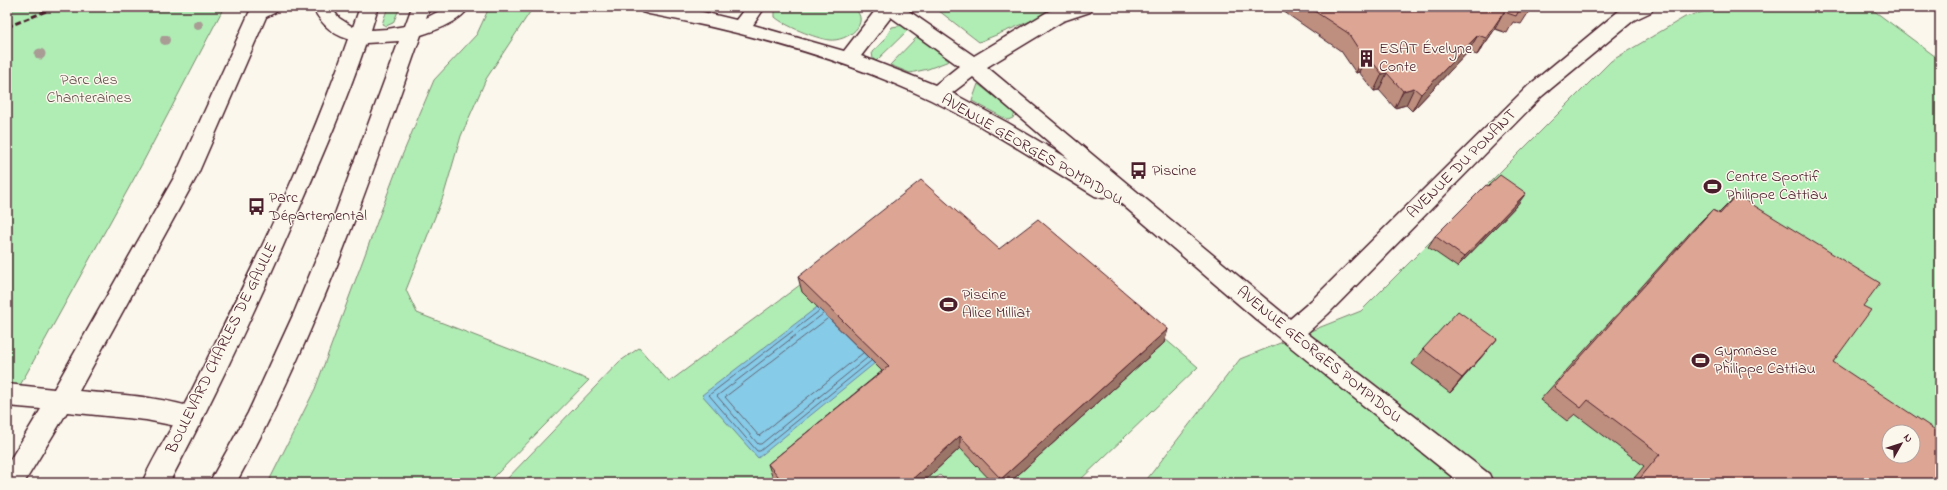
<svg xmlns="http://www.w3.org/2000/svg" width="1947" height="490" font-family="'Indie Flower',sans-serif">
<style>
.green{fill:#b0edb4;stroke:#7d8670;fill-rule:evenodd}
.water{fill:#86cbe7;stroke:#6e869c}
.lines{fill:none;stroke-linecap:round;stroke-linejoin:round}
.shore{stroke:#626476;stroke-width:1}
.minor-casing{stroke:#4a1f2b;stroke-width:3}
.major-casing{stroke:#4a1f2b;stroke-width:3}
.minor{fill:#fbf7ec;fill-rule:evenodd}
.major{fill:#fbf7ec;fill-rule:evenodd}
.rail{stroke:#4a1f2b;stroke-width:3;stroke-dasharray:6 3;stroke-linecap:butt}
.tree{fill:#a89c95}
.wall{fill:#be8f7f;stroke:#4a1f2b}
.shaded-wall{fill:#9b7468;stroke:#4a1f2b}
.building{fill:#dda694;stroke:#4a1f2b;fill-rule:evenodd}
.labels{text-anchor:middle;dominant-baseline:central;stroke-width:3;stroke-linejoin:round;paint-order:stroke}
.poi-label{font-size:16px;fill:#4a1f2b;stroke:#fbf7ec;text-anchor:start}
.park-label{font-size:16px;fill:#64524d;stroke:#fbf7ec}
.street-label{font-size:16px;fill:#4a1f2b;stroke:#fbf7ec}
</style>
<rect width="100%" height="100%" fill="#fbf7ec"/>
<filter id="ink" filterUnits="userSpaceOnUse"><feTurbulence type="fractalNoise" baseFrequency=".025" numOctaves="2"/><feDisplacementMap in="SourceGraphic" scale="8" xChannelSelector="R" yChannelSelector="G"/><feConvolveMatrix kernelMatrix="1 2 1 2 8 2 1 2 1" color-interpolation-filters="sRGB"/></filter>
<g filter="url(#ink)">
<!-- green -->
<path class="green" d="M 7,7 L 224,7 L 142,164 L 7,409 Z
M 388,7 L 400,7 L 393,23 L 386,26 L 382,24 Z
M 494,7 L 528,7 L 530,12 L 486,79 L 461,136 L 444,194 L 406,290 L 417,313 L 589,380 L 494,477 L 491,483 L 268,483 L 315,389 L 399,163 L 434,80 L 477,34 L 488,10 Z
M 775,7 L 853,7 C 873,23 847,42 829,40 C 815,38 785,26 775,17 Z
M 934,7 L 1065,7 L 979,42 Z
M 1720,7 L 1869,7 L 1940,60 L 1940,483 L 1144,483 L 1240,359 L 1361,311 L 1611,61 L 1685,17 ZM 1889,432 L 1913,432 L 1913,456 L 1889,456 Z
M 904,25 L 909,29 L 876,61 L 873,59 L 872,52 L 883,42 L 892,27 Z
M 918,36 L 949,61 L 928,69 L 910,73 L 890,65 Z
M 978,84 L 1015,113 L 1013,118 L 1008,120 L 972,101 Z
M 924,193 L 1000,261 L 1039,232 L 1198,367 L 1077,483 L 948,483 L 940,475 L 930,483 L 509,483 L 505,481 L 619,362 L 639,348 L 669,382 Z"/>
<!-- water -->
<path class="water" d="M 918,230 L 976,281 L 758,458 L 702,395 Z"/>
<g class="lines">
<!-- shore -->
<path class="shore" d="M 819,311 L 709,395 L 757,451 L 760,451 L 871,361
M 823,314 L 717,396 L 758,444 L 761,444 L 867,358
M 827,319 L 725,397 L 759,436 L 863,353"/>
<defs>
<path id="minor" d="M 254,7 L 278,7 L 276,12 L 266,17 L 197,176 L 79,391 C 119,395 162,396 200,410 L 203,418 L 200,426 L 191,429 L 146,420 L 67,412 L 24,483 L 7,483 L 7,465 L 41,409 L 7,406 L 7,384 L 54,389 L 176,174 L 249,13 Z
M 640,7 L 682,7 L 736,20 L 746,7 L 765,7 L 753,25 L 844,51 L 878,7 L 903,7 L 974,56 L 1049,11 L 1062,7 L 1092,7 L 1090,12 L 1063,21 L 987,67 L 1290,319 L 1312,300 L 1528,86 L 1620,10 L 1627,7 L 1653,7 L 1651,12 L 1634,20 L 1542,96 L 1328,314 L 1307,333 L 1489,474 L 1493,483 L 1460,483 L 1257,320 L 1111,195 L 1103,198 L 1095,196 C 1041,163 988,128 931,100 C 844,58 744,32 649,14 L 642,12 ZM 891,17 L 959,66 L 935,85 L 861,56 ZM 973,77 L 1069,159 L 1008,123 L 952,93 Z"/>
<path id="major" d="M 312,7 L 331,7 L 339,18 L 353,27 L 360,7 L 378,7 L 371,30 L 387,29 L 405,26 L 412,7 L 430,7 L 426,18 L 447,7 L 469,7 C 460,22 437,30 421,35 C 368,187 314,342 236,483 L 209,483 L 248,413 L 294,313 L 336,211 L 399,41 L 366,43 C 347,99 324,152 300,207 C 260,300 217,393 169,483 L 142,483 C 156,451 177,421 192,390 C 249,275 306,160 348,39 C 330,34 321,22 312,7 Z"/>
</defs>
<!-- minor casing -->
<use href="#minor" class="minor-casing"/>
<!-- major casing -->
<use href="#major" class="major-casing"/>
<!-- minor -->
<use href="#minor" class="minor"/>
<!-- major -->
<use href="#major" class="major"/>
<!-- rail -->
<path class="rail" d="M 7,10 L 15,7
M 7,27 L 56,7"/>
</g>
<!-- trees -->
<g class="tree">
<circle cx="198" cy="25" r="5"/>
<circle cx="165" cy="40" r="5"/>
<circle cx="40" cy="54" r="5.5"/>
</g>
<!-- wall -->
<path class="wall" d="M 1277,7 L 1532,7 L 1521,24 L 1513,22 L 1507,33 L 1495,29 L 1477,55 L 1468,52 L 1412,111 L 1406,105 L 1395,108 L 1379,90 L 1374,91 L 1359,72 L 1356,73 L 1341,51 Z
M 1737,195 L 1863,306 L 1833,362 L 1940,483 L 1630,483 L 1644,466 L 1575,414 L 1567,421 L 1540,400 L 1697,225 L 1712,210 L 1719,213 Z
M 1518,204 L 1457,267 L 1428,247 L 1435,236 Z
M 999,249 L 1168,329 L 1164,343 L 1009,483 L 993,483 L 960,448 L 922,483 L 779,483 L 772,476 L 768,464 L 882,371 L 802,292 L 798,277 Z
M 1423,349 L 1484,354 L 1450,393 L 1412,364 Z"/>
<!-- shaded-wall -->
<path class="shaded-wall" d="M 1504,12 L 1495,29 L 1477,55 L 1486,38 Z
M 1478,35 L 1468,52 L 1412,111 L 1421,94 Z
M 1367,55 L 1359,72 L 1356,73 L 1363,56 Z
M 1387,73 L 1379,90 L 1374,91 L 1382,74 Z
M 1414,88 L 1406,105 L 1395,108 L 1403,91 Z
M 1526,193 L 1518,204 L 1457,267 L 1464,257 Z
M 1168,329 L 1164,343 L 1009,483 L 1001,483 L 1001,479 Z
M 1497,339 L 1484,354 L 1450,393 L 1462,378 Z
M 960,436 L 960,448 L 922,483 L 908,483 Z"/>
<!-- building -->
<path class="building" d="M 1308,7 L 1521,7 L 1516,16 L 1504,12 L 1486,38 L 1478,35 L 1421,94 L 1414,88 L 1403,91 L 1387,73 L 1382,74 L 1367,55 L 1363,56 L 1348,33 Z
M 1500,175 L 1526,193 L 1464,257 L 1435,236 L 1486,185 L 1488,186 Z
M 921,180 L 999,249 L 1038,219 L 1168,329 L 1001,479 L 960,436 L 908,483 L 784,483 L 768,464 L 889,366 L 798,277 Z
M 1737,195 L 1880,283 L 1863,306 L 1871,310 L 1833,362 L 1940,433 L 1940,483 L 1636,483 L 1660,454 L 1588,400 L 1581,408 L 1554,387 L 1712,210 L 1720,214 ZM 1889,432 L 1913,432 L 1913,456 L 1889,456 Z
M 1458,311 L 1497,339 L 1462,378 L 1423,349 Z"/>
</g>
<!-- icons -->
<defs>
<symbol id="building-bare" viewBox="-9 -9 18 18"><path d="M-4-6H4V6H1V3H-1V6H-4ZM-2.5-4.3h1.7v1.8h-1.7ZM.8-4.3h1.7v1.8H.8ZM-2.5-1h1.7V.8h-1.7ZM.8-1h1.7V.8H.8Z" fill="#4a1f2b" stroke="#fbf7ec" stroke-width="2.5" paint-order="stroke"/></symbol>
<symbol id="bus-bare" viewBox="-9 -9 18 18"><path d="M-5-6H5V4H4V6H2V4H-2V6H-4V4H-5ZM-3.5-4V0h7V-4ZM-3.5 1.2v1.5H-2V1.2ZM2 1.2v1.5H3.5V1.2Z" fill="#4a1f2b" stroke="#fbf7ec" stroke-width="2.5" paint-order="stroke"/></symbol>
<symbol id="stadium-bare" viewBox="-9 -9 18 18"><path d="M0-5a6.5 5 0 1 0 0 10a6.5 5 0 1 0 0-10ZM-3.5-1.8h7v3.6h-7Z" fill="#4a1f2b" stroke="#fbf7ec" stroke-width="2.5" paint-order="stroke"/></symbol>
</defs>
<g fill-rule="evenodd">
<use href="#building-bare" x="1354" y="46" width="25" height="25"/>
<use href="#bus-bare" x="1126" y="158" width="25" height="25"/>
<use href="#stadium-bare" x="1700" y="174" width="25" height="25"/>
<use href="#bus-bare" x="244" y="194" width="25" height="25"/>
<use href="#stadium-bare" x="936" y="292" width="25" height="25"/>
<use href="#stadium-bare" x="1688" y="348" width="25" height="25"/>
</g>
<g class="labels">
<!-- poi labels -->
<g class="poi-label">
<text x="1379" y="49">ESAT Évelyne<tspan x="1379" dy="18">Conte</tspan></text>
<text x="1152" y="171">Piscine</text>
<text x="1726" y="177">Centre Sportif<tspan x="1726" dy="18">Philippe Cattiau</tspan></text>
<text x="269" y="198">Parc<tspan x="269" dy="18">Départemental</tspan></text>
<text x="962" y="295">Piscine<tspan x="962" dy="18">Alice Milliat</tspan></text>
<text x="1714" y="351">Gymnase<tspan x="1714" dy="18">Philippe Cattiau</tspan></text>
</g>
<!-- park labels -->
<g class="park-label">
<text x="89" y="80">Parc des<tspan x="89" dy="18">Chanteraines</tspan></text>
</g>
<!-- street labels -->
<g class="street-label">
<text transform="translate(1032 150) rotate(30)">AVENUE GEORGES POMPIDOU</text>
<text transform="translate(1462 164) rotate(-45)">AVENUE DU PONANT</text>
<text transform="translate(222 348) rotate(-64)">BOULEVARD CHARLES DE GAULLE</text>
<text transform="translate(1319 355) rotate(39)">AVENUE GEORGES POMPIDOU</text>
</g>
</g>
<!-- margin -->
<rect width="1947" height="490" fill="none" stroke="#fbf7ec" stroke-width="24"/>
<rect x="12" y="12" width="1923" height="466" fill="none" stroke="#4a1f2b" stroke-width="1.5" filter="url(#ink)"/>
<!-- north arrow -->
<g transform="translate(1901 444) rotate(51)"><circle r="19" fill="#fbf7ec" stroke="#b4a19f"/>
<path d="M0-3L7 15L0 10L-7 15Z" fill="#4a1f2b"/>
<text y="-6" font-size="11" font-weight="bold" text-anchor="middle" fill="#4a1f2b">N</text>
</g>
</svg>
